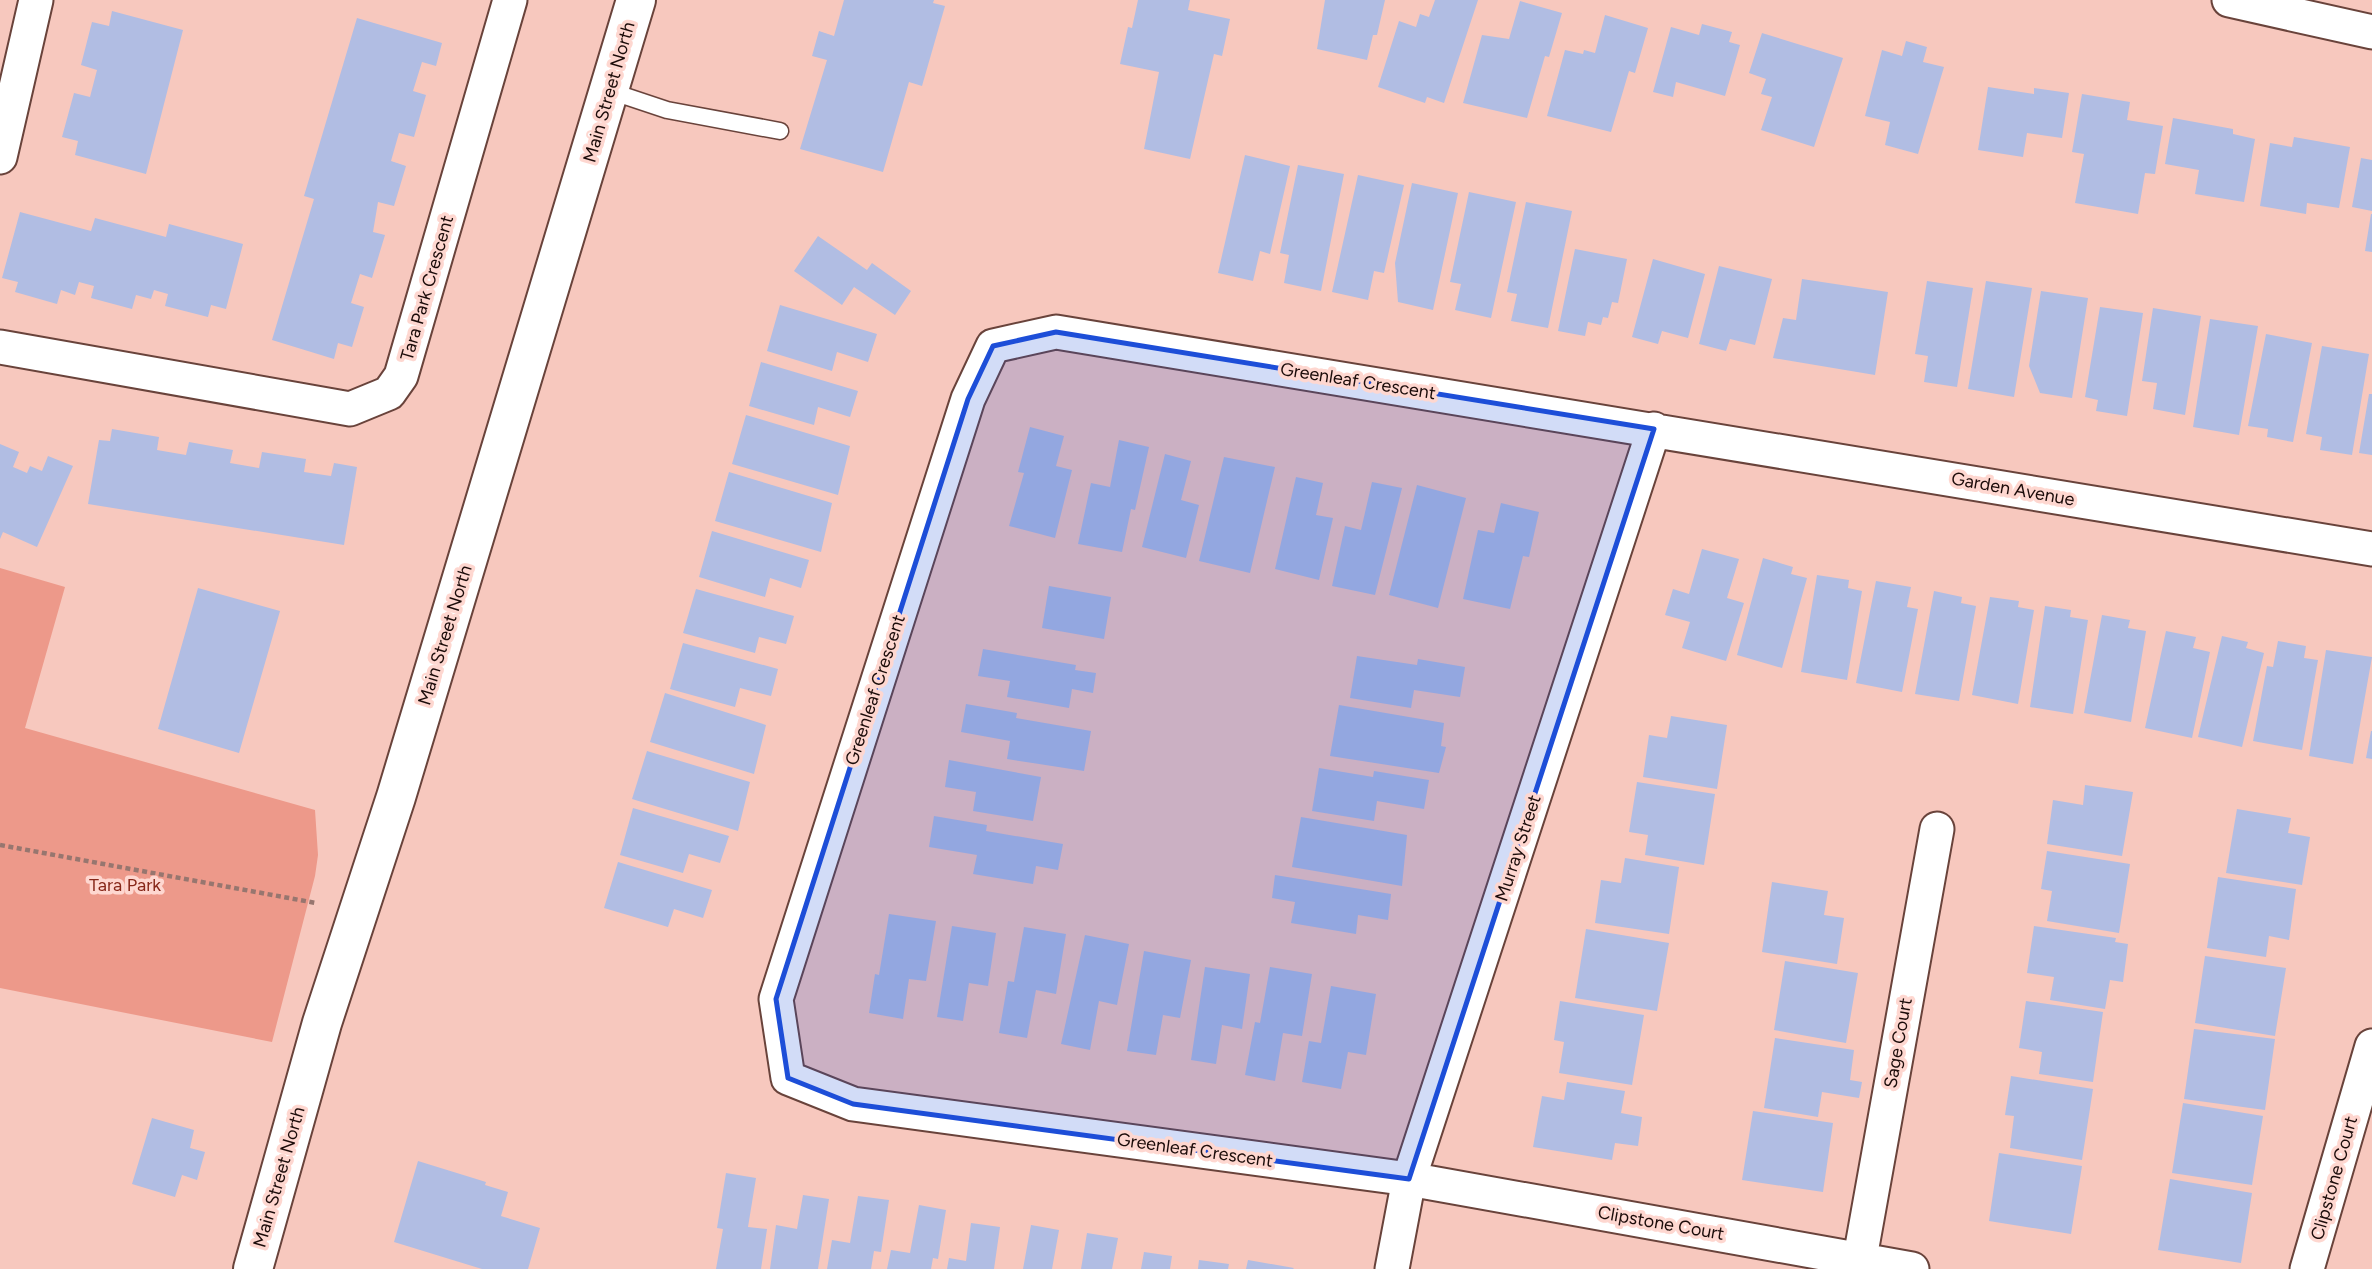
<svg xmlns="http://www.w3.org/2000/svg" width="2372" height="1269" font-family="Figtree,sans-serif">
<style>
.green{fill:#ed998a}
.building{fill:#b1bde3}
.lines{fill:none;stroke-linecap:round;stroke-linejoin:round}
.lane-casing{stroke:#69433b;stroke-width:19}
.street-casing{stroke:#69433b;stroke-width:37}
.primary-casing{stroke:#69433b;stroke-width:42}
.path{stroke:#97766f;stroke-width:4.5;stroke-dasharray:5 3.5;stroke-linecap:butt}
.lane{stroke:#fff;stroke-width:16}
.street{stroke:#fff;stroke-width:33}
.primary{stroke:#fff;stroke-width:38}
.marked{fill:#1d4ed8;fill-opacity:0.2;stroke:#1d4ed8;stroke-width:5;stroke-linejoin:round}
.labels{text-anchor:middle;dominant-baseline:central;stroke-width:7;stroke-linejoin:round;paint-order:stroke}
.street-label{font-size:18px;fill:#1b0b09;stroke:#fed7d0}
.park-label{font-size:18px;fill:#872719;stroke:#fed7d0}
</style>
<rect width="100%" height="100%" fill="#f7c8be"/>
<!-- green -->
<path class="green" d="M 0,568 L 65,587 L 25,728 L 315,810 L 318,855 L 315,876 L 272,1042 L 0,988 Z"/>
<!-- building -->
<path class="building" d="M 844,0 L 934,0 L 933,3 L 945,6 L 922,86 L 909,82 L 883,172 L 800,149 L 827,60 L 812,56 L 819,31 L 834,36 Z
M 1138,0 L 1190,0 L 1188,10 L 1230,19 L 1222,56 L 1214,54 L 1190,159 L 1144,149 L 1159,72 L 1120,64 L 1128,27 L 1132,28 Z
M 1325,0 L 1385,0 L 1377,35 L 1373,35 L 1367,60 L 1317,49 Z
M 1435,0 L 1478,0 L 1444,103 L 1427,97 L 1425,103 L 1378,87 L 1399,21 L 1416,27 L 1420,14 L 1429,17 Z
M 1520,1 L 1562,13 L 1549,57 L 1545,56 L 1527,118 L 1463,103 L 1482,35 L 1509,39 Z
M 112,11 L 183,30 L 146,174 L 75,155 L 78,141 L 62,137 L 74,93 L 90,97 L 97,70 L 81,65 L 92,22 L 109,26 Z
M 1605,15 L 1648,28 L 1635,73 L 1629,71 L 1611,132 L 1547,116 L 1565,50 L 1583,54 L 1584,50 L 1595,53 Z
M 357,18 L 442,43 L 436,66 L 422,62 L 413,91 L 426,95 L 414,137 L 399,133 L 391,161 L 406,166 L 394,206 L 378,202 L 373,232 L 385,235 L 372,278 L 360,274 L 351,303 L 364,307 L 352,347 L 338,343 L 334,359 L 272,340 L 314,199 L 304,196 Z
M 1702,24 L 1732,32 L 1729,42 L 1740,45 L 1725,96 L 1676,82 L 1673,97 L 1653,92 L 1671,27 L 1699,35 Z
M 1762,33 L 1843,58 L 1814,147 L 1761,130 L 1772,97 L 1761,94 L 1766,79 L 1749,73 Z
M 1906,41 L 1927,47 L 1923,62 L 1944,67 L 1918,154 L 1885,145 L 1890,122 L 1865,116 L 1882,50 L 1902,56 Z
M 1988,87 L 2034,94 L 2034,88 L 2069,93 L 2062,138 L 2027,133 L 2023,157 L 1978,150 Z
M 2082,94 L 2130,102 L 2127,120 L 2163,126 L 2155,174 L 2145,173 L 2138,214 L 2075,203 L 2084,154 L 2072,152 Z
M 2173,118 L 2233,129 L 2233,134 L 2255,139 L 2244,202 L 2195,194 L 2199,170 L 2165,164 Z
M 2294,137 L 2350,147 L 2339,208 L 2307,203 L 2306,214 L 2260,206 L 2270,143 L 2292,147 Z
M 1245,155 L 1290,166 L 1270,254 L 1260,251 L 1253,281 L 1218,273 Z
M 2361,158 L 2372,160 L 2372,211 L 2352,207 Z
M 1298,165 L 1344,174 L 1321,291 L 1284,283 L 1289,255 L 1280,253 Z
M 1358,175 L 1404,185 L 1384,273 L 1374,271 L 1368,300 L 1332,292 Z
M 1412,183 L 1458,193 L 1433,310 L 1398,302 L 1395,263 Z
M 1469,192 L 1516,202 L 1491,318 L 1455,310 L 1461,284 L 1450,282 Z
M 1526,202 L 1572,211 L 1548,328 L 1511,321 L 1517,294 L 1507,292 Z
M 20,212 L 91,231 L 95,218 L 166,237 L 169,224 L 243,244 L 226,309 L 211,305 L 208,317 L 165,306 L 168,294 L 154,290 L 151,299 L 136,295 L 132,309 L 91,298 L 94,286 L 79,282 L 75,295 L 61,290 L 57,304 L 15,292 L 18,282 L 2,278 Z
M 2371,214 L 2372,214 L 2372,252 L 2365,251 Z
M 818,236 L 867,270 L 872,263 L 911,291 L 895,315 L 854,287 L 842,305 L 794,271 Z
M 1575,249 L 1627,259 L 1618,303 L 1612,302 L 1608,318 L 1603,317 L 1601,325 L 1588,322 L 1585,336 L 1558,331 Z
M 1653,259 L 1705,274 L 1688,338 L 1662,331 L 1658,344 L 1632,337 Z
M 1719,266 L 1772,279 L 1755,345 L 1730,339 L 1726,351 L 1699,344 Z
M 1802,279 L 1888,292 L 1875,375 L 1773,358 L 1783,318 L 1796,320 Z
M 1927,281 L 1973,288 L 1957,387 L 1924,382 L 1928,356 L 1915,354 Z
M 1986,281 L 2032,288 L 2014,397 L 1968,389 Z
M 2041,291 L 2088,298 L 2072,398 L 2040,393 L 2029,366 Z
M 780,305 L 877,334 L 868,362 L 837,352 L 832,371 L 767,351 Z
M 2100,307 L 2143,313 L 2127,416 L 2096,411 L 2098,400 L 2085,397 Z
M 2153,308 L 2201,316 L 2185,415 L 2153,409 L 2157,383 L 2142,381 Z
M 2210,319 L 2258,326 L 2239,435 L 2193,427 Z
M 2266,334 L 2312,343 L 2293,442 L 2267,437 L 2268,429 L 2248,426 Z
M 2322,346 L 2369,354 L 2352,455 L 2320,450 L 2322,437 L 2306,434 Z
M 761,362 L 858,391 L 850,417 L 818,407 L 814,425 L 749,406 Z
M 2369,394 L 2372,394 L 2372,455 L 2359,453 Z
M 746,415 L 850,446 L 838,495 L 732,464 Z
M 1030,427 L 1064,436 L 1056,466 L 1072,470 L 1055,538 L 1009,526 L 1024,473 L 1018,472 Z
M 112,429 L 159,437 L 157,450 L 186,455 L 189,442 L 233,450 L 230,463 L 259,468 L 262,452 L 306,459 L 304,472 L 331,476 L 334,463 L 357,467 L 344,545 L 88,504 L 99,440 L 110,441 Z
M 1119,440 L 1149,447 L 1135,510 L 1131,509 L 1122,552 L 1078,544 L 1091,483 L 1110,487 Z
M 0,444 L 19,452 L 13,467 L 27,473 L 30,466 L 42,471 L 48,456 L 73,466 L 37,547 L 3,532 L 0,539 Z
M 1165,454 L 1191,461 L 1181,500 L 1199,505 L 1186,558 L 1142,547 Z
M 1224,457 L 1275,467 L 1250,573 L 1199,561 Z
M 729,472 L 832,503 L 821,552 L 715,521 Z
M 1296,477 L 1323,483 L 1316,515 L 1333,518 L 1319,580 L 1275,569 Z
M 1372,482 L 1402,488 L 1375,595 L 1332,586 L 1345,526 L 1361,530 Z
M 1417,485 L 1466,498 L 1438,608 L 1389,595 Z
M 1501,503 L 1539,512 L 1529,557 L 1523,556 L 1510,609 L 1463,599 L 1478,530 L 1494,533 Z
M 712,531 L 809,560 L 801,588 L 770,578 L 765,597 L 699,577 Z
M 1702,549 L 1739,559 L 1727,598 L 1744,603 L 1726,661 L 1682,648 L 1690,622 L 1665,615 L 1673,589 L 1689,594 Z
M 1763,558 L 1793,567 L 1791,574 L 1807,578 L 1782,668 L 1737,655 Z
M 1817,575 L 1849,580 L 1848,588 L 1862,591 L 1847,680 L 1801,672 Z
M 1876,581 L 1911,587 L 1907,607 L 1918,609 L 1902,692 L 1856,683 Z
M 1049,586 L 1111,597 L 1104,639 L 1042,628 Z
M 198,588 L 280,611 L 239,753 L 158,729 Z
M 696,589 L 794,616 L 786,644 L 759,637 L 755,653 L 683,633 Z
M 1934,591 L 1962,597 L 1961,603 L 1976,606 L 1959,701 L 1915,694 Z
M 1990,597 L 2019,601 L 2018,607 L 2034,610 L 2018,704 L 1972,695 Z
M 2045,606 L 2071,610 L 2070,617 L 2088,620 L 2073,714 L 2030,707 Z
M 2102,615 L 2130,620 L 2128,628 L 2146,631 L 2131,722 L 2084,713 Z
M 2166,631 L 2196,637 L 2193,648 L 2210,652 L 2192,738 L 2145,728 Z
M 2222,636 L 2248,642 L 2246,648 L 2264,653 L 2242,747 L 2198,737 Z
M 2278,641 L 2306,646 L 2304,658 L 2318,660 L 2302,750 L 2253,741 L 2267,666 L 2273,667 Z
M 683,643 L 778,669 L 771,696 L 740,688 L 735,707 L 670,689 Z
M 983,649 L 1076,665 L 1075,670 L 1096,673 L 1093,693 L 1072,689 L 1069,708 L 1007,697 L 1010,681 L 978,676 Z
M 2326,650 L 2372,657 L 2353,764 L 2309,756 Z
M 1357,656 L 1417,665 L 1418,659 L 1465,667 L 1460,697 L 1414,690 L 1411,708 L 1350,698 Z
M 665,693 L 766,725 L 754,774 L 650,742 Z
M 966,704 L 1017,713 L 1016,718 L 1091,731 L 1084,771 L 1007,759 L 1010,741 L 961,732 Z
M 1339,705 L 1444,723 L 1441,746 L 1446,747 L 1439,773 L 1330,756 Z
M 1671,716 L 1727,725 L 1717,789 L 1643,777 L 1649,735 L 1667,738 Z
M 2371,731 L 2372,731 L 2372,759 L 2366,758 Z
M 647,751 L 750,782 L 738,831 L 632,799 Z
M 949,760 L 1041,777 L 1033,821 L 973,811 L 976,792 L 945,787 Z
M 1319,768 L 1373,777 L 1374,771 L 1429,780 L 1424,809 L 1377,801 L 1374,821 L 1312,811 Z
M 1637,782 L 1715,794 L 1704,865 L 1645,855 L 1648,835 L 1629,832 Z
M 2085,785 L 2133,792 L 2122,856 L 2047,844 L 2053,800 L 2083,805 Z
M 633,808 L 729,836 L 720,863 L 689,854 L 683,873 L 620,855 Z
M 2237,809 L 2291,818 L 2288,833 L 2310,837 L 2302,885 L 2226,873 Z
M 934,816 L 987,825 L 986,831 L 1063,844 L 1058,870 L 1036,866 L 1033,884 L 973,874 L 977,855 L 929,847 Z
M 1301,817 L 1407,835 L 1402,886 L 1292,867 Z
M 2047,851 L 2130,864 L 2119,933 L 2047,921 L 2052,891 L 2041,889 Z
M 1625,858 L 1679,867 L 1669,934 L 1595,923 L 1601,880 L 1621,883 Z
M 618,862 L 712,890 L 703,918 L 674,909 L 668,927 L 604,908 Z
M 1275,875 L 1391,894 L 1388,920 L 1358,915 L 1356,934 L 1291,923 L 1295,902 L 1272,898 Z
M 2218,877 L 2296,889 L 2289,940 L 2269,936 L 2266,957 L 2207,948 Z
M 1772,882 L 1828,891 L 1824,915 L 1844,918 L 1837,964 L 1762,952 Z
M 889,914 L 936,921 L 926,981 L 909,979 L 903,1019 L 869,1013 L 875,974 L 879,975 Z
M 952,926 L 996,933 L 988,986 L 969,983 L 963,1021 L 937,1017 Z
M 2034,926 L 2116,938 L 2115,942 L 2128,944 L 2123,982 L 2110,980 L 2105,1009 L 2050,1000 L 2054,977 L 2027,973 Z
M 1024,927 L 1066,934 L 1056,994 L 1036,990 L 1027,1038 L 999,1033 L 1008,981 L 1014,982 Z
M 1586,929 L 1669,943 L 1657,1011 L 1575,998 Z
M 1085,935 L 1129,944 L 1117,1005 L 1099,1001 L 1090,1050 L 1061,1044 Z
M 1144,951 L 1191,960 L 1180,1018 L 1163,1015 L 1156,1055 L 1127,1051 Z
M 2205,956 L 2286,968 L 2275,1036 L 2195,1023 Z
M 1785,961 L 1858,973 L 1846,1043 L 1774,1030 Z
M 1205,967 L 1250,974 L 1242,1029 L 1222,1025 L 1216,1064 L 1191,1060 Z
M 1270,967 L 1312,974 L 1302,1036 L 1283,1033 L 1275,1081 L 1245,1075 L 1255,1022 L 1260,1023 Z
M 1331,986 L 1376,994 L 1366,1055 L 1348,1052 L 1341,1089 L 1302,1082 L 1309,1041 L 1321,1043 Z
M 1560,1001 L 1644,1015 L 1632,1085 L 1559,1073 L 1564,1042 L 1554,1040 Z
M 2026,1001 L 2103,1012 L 2093,1082 L 2039,1074 L 2042,1052 L 2019,1048 Z
M 2194,1029 L 2275,1039 L 2265,1110 L 2184,1099 Z
M 1775,1038 L 1854,1050 L 1850,1080 L 1862,1082 L 1859,1098 L 1822,1092 L 1818,1117 L 1764,1108 Z
M 2011,1076 L 2093,1089 L 2082,1160 L 2010,1148 L 2014,1116 L 2005,1115 Z
M 1567,1082 L 1625,1091 L 1621,1113 L 1642,1117 L 1638,1146 L 1615,1143 L 1612,1160 L 1533,1147 L 1542,1096 L 1564,1100 Z
M 2183,1103 L 2263,1116 L 2252,1185 L 2172,1173 Z
M 1753,1111 L 1833,1123 L 1823,1192 L 1742,1180 Z
M 152,1118 L 194,1130 L 190,1148 L 205,1152 L 197,1180 L 182,1175 L 175,1197 L 132,1184 Z
M 1999,1153 L 2082,1166 L 2071,1234 L 1989,1221 Z
M 418,1161 L 486,1182 L 485,1185 L 508,1192 L 501,1216 L 540,1228 L 528,1269 L 482,1269 L 394,1242 Z
M 726,1173 L 756,1178 L 748,1227 L 767,1229 L 761,1269 L 716,1269 L 723,1229 L 717,1228 Z
M 2170,1179 L 2252,1193 L 2241,1263 L 2158,1250 Z
M 803,1195 L 829,1199 L 818,1269 L 770,1269 L 776,1225 L 797,1229 Z
M 858,1196 L 889,1200 L 881,1252 L 874,1251 L 871,1269 L 827,1269 L 832,1240 L 850,1243 Z
M 919,1205 L 946,1210 L 938,1259 L 933,1258 L 931,1269 L 887,1269 L 891,1250 L 910,1253 Z
M 971,1223 L 1000,1227 L 994,1269 L 947,1269 L 949,1258 L 966,1261 Z
M 1031,1225 L 1059,1230 L 1052,1269 L 1023,1269 Z
M 1087,1233 L 1118,1238 L 1112,1269 L 1081,1269 Z
M 1144,1252 L 1172,1256 L 1170,1269 L 1141,1269 Z
M 1199,1260 L 1229,1264 L 1228,1269 L 1198,1269 Z
M 1248,1260 L 1294,1268 L 1293,1269 L 1246,1269 Z"/>
<g class="lines">
<defs>
<path id="lane" d="M 610,91 L 667,110 L 780,131"/>
<path id="street" d="M 2229,0 L 2372,32
M 0,157 L 36,0
M 0,347 L 350,409 L 389,393 L 401,376 L 510,0
M 1860,1258 L 1937,829
M 1392,1269 L 1409,1179 L 1654,429
M 1912,1269 L 1409,1179 L 853,1104 L 788,1078 L 776,999 L 968,399 L 993,346 L 1056,332 L 2372,549
M 2307,1269 L 2372,1046"/>
<path id="primary" d="M 253,1269 L 322,1023 L 396,797 L 636,0"/>
</defs>
<!-- lane casing -->
<use href="#lane" class="lane-casing"/>
<!-- street casing -->
<use href="#street" class="street-casing"/>
<!-- primary casing -->
<use href="#primary" class="primary-casing"/>
<!-- path -->
<path class="path" d="M 0,845 L 316,903"/>
<!-- lane -->
<use href="#lane" class="lane"/>
<!-- street -->
<use href="#street" class="street"/>
<!-- primary -->
<use href="#primary" class="primary"/>
</g>
<!-- marked area -->
<path class="marked" d="M 1056,332 L 1654,429 L 1409,1179 L 853,1104 L 788,1078 L 776,999 L 968,399 L 993,346 Z"/>
<g class="labels">
<!-- street labels -->
<g class="street-label">
<text transform="translate(609 92) rotate(-74)">Main Street North</text>
<text transform="translate(427 288) rotate(-74)">Tara Park Crescent</text>
<text transform="translate(1358 381) rotate(9)">Greenleaf Crescent</text>
<text transform="translate(2013 489) rotate(10)">Garden Avenue</text>
<text transform="translate(445 635) rotate(-73)">Main Street North</text>
<text transform="translate(875 690) rotate(-72)">Greenleaf Crescent</text>
<text transform="translate(1518 848) rotate(-72)">Murray Street</text>
<text transform="translate(1898 1043) rotate(-80)">Sage Court</text>
<text transform="translate(1195 1150) rotate(8)">Greenleaf Crescent</text>
<text transform="translate(279 1177) rotate(-74)">Main Street North</text>
<text transform="translate(2334 1178) rotate(-74)">Clipstone Court</text>
<text transform="translate(1661 1223) rotate(10)">Clipstone Court</text>
</g>
<!-- park labels -->
<g class="park-label">
<text x="125" y="885">Tara Park</text>
</g>
</g>
</svg>
